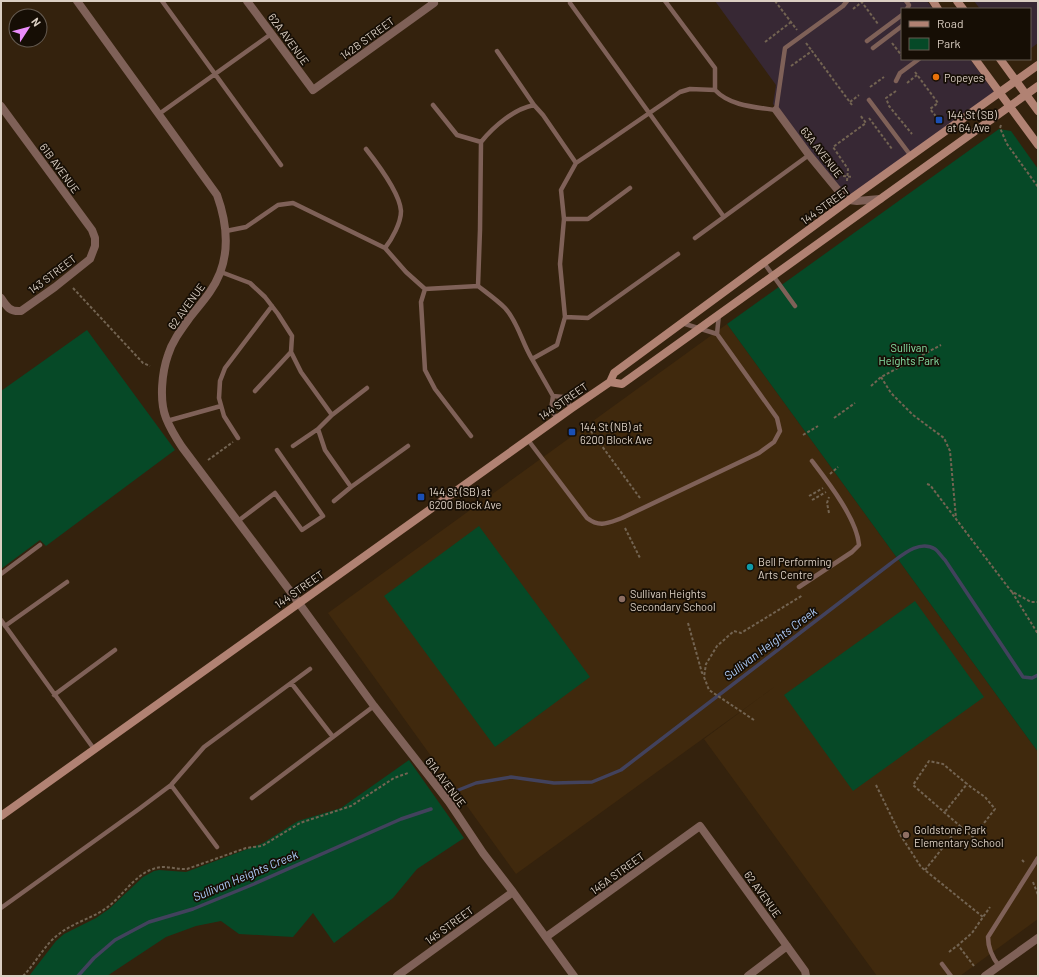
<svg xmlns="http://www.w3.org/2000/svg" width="1039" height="977" font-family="Barlow,sans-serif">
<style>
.commercial{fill:#372834}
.built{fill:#40290d}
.green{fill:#064927}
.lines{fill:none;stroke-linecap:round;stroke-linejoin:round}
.stream{stroke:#42425d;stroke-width:3.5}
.path{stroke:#736452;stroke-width:2;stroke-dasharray:3 2;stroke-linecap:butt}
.service{stroke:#7f6158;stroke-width:4.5}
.minor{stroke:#7f6158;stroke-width:8}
.secondary{stroke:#b18273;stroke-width:8}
.food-dot{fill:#e8710a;stroke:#160e05;stroke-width:1.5}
.transit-dot{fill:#1a4fb4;stroke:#160e05;stroke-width:1.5}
.culture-dot{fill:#0f9aa8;stroke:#160e05;stroke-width:1.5}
.education-dot{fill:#8d6e63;stroke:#160e05;stroke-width:1.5}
.labels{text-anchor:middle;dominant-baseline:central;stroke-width:3.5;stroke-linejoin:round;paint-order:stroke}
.street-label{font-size:11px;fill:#dbcfc3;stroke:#160e05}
.poi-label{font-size:11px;fill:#dbcfc3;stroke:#160e05;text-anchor:start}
.park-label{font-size:11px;fill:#87e1a5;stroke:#160e05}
.water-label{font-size:12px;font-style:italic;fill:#afcefc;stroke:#160e05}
</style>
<rect width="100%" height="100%" fill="#34220d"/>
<!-- commercial -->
<path class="commercial" d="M 715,1 L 927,1 L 933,9 L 902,9 L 902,59 L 970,59 L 994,92 L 845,199 L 773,104 L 776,85 Z
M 974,1 L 1038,1 L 1038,43 L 1030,49 L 1030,9 L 980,9 Z"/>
<!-- built -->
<path class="built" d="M 727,324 L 1038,752 L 1038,919 L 960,976 L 877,976 L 704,739 L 777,685 L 516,874 L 328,613 Z"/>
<!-- green -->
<path class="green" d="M 999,129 L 1011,131 L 1038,169 L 1038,752 L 727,324 Z
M 87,330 L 175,450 L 46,546 L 40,540 L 1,569 L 1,391 Z
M 479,526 L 590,677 L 495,747 L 384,596 Z
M 915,601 L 984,697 L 853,791 L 784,695 Z
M 409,760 L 464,838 L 417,869 L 393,898 L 334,943 L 313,913 L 293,937 L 239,934 L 221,921 L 196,926 L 166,937 L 107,976 L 29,976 L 56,941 L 64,934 L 96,918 L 109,909 L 143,877 L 154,871 L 159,870 L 186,872 L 263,843 L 298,821 L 341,808 Z"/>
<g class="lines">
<!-- stream -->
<path class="stream" d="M 456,791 L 476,783 L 511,777 L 554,783 L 592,782 L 621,770 L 890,564 C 901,556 919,539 935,549 C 938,551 942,557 945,560 L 1023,677 L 1032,678 L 1038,675
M 78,976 L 94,958 L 115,940 L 149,922 L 193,909 L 254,884 L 401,819 L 431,809"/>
<!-- path -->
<path class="path" d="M 775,1 L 797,30
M 861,1 L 878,24
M 853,9 L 862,2
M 765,42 L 791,22
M 806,43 L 812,51
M 892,43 L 902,56
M 791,66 L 812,51 L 852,105
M 915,72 L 938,103 L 930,109 L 939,120
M 907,83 L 917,75
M 870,87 L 884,77
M 896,91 L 886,98 L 889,106 L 912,134
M 850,102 L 859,95
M 869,118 L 892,149
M 1001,125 L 1000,128 L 1007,144 L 1038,187
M 843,176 L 853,177
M 847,181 L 848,169 L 833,147 L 866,123 L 860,115
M 73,288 L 143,363 L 150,366
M 881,377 L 891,393 L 913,415 L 944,438 L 950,451 L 956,518
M 871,386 L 881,377 L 941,345
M 834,418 L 855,403
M 585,423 L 640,498
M 803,435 L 818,426
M 208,460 L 233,442
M 830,474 L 838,467
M 927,484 L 930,485 L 1011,591 L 1031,602 L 1038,602
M 809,496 L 823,488
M 812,500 L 826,492
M 829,513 L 827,503 L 829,497
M 625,528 L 640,558
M 1012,592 L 1038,634
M 688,623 L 702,673 L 705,673
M 754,720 L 709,690 L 704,677 L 706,664 L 717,646 L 734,631 L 741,633 L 803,595
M 876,785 L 901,836 L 921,867 L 983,917
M 960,826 L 973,837 L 995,809 L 985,797 L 968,785
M 1022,860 L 1024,862
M 925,870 L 960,826 L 913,785 L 929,761 L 943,764 L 967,784 L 944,813
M 1033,882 L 1038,895
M 949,952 L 958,945
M 974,966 L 958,945 L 972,933 L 990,907
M 23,976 C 36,963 44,945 59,934 C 74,922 94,918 109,906 C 124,894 135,875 153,869 C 164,864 176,870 187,869 L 246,848 L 262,846 L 300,823 L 351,806 L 394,778 L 408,773"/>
<!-- service -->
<path class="service" d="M 162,1 L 281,165
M 570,1 L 570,3 L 724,217
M 665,1 L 715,68 L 715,90
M 906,1 L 909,5 L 907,9
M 867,41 L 902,15
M 873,48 L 902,26
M 497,51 L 534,105
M 896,81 L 900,73 L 919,59
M 869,100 L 911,156
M 433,105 L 457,135 L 481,142
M 159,114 L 271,34
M 366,149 C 377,163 400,194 401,211 C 401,223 392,239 385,248
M 564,219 L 588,219 L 630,188
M 226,231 L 246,227 L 278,205 L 293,203 L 385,248 L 406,272 L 425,289
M 695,238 L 809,155
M 764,263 L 795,306
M 221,272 L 250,283 L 265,297 L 278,314 L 292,336 L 291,352 L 301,372 L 332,415 L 318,429 L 325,450 L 351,487 L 408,446
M 565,317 L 588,318 L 678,254
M 717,334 L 719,314
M 532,359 C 522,343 518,322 505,308 C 497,300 487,293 478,286 L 480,230 L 481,142 C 494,126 514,109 534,105 L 543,115 L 576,163
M 255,391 L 291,352
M 553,396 L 563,397 L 572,408
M 332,415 L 367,388
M 557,418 L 551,410 L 553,396 L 532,359 L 557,345 L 565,317 L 560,264 L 564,219 L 561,190 L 576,163 L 597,149 L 680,92 L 690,89 L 715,90 C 730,106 755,107 776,110 L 785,48 L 843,6 L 847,1
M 167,421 L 221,406
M 471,436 L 435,389 L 425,370 L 421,302 L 425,289 L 478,286
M 238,438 L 224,416 L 219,398 L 220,381 L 225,368 L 272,306
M 528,440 L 587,518 C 600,528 608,523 622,518 L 759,453 L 774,442 L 780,431 L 777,418 L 717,334 L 682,323
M 293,446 L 318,429
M 334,501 L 351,487
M 238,521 L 275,493 L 302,530 L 323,516 L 277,450
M 1,574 L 40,545
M 799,587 L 852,552 L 859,545 C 857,519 828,482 812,461
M 1,620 L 94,749
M 5,626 L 67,582
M 292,684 L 333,737
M 54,695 L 115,650
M 171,785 L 217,847
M 252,798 L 374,706
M 1,908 L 139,809 L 171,785 L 204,747 L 310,669
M 942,964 L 951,976
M 999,966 C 992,957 988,949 988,937 L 1038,858"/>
<!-- minor -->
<path class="minor" d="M 77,1 L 217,195 C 226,220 230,247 220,273 C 212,293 200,304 188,320 C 180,331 172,342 168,355 C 162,372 159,400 166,418 C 170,428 176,438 182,447 L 290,591 L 374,706 L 449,802 L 483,853 L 513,892 L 574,976
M 247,1 L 313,90 L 434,3 L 432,1
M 1,106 L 92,230 L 95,238 L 95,246 L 90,259 L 55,287 L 21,311 C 10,312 7,307 1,298
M 776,110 L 809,155 L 837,189 L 849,200 L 857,201 L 880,199
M 546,937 L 700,826 L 805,971 L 806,976
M 397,976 L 513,892
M 748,976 L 787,946
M 985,976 L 1038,938"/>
<!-- secondary -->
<path class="secondary" d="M 933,1 L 938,9
M 957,1 L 963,9
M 975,59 L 1038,145
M 1000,59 L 1038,111
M 610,382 L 622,384 L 1038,86
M 1,816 L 572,408 L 610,382 L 614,373 L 849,200 L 1038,65"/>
</g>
<!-- markers -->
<circle class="food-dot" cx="936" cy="77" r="4"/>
<g class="transit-dot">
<rect x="935" y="116" width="8" height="8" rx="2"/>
<rect x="568" y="428" width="8" height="8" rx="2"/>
<rect x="417" y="493" width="8" height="8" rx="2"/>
</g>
<circle class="culture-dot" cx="750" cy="567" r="4"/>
<g class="education-dot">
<circle cx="622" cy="599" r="4"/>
<circle cx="906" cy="835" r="4"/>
</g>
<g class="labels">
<!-- street labels -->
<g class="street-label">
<text transform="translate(367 38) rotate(-36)">142B STREET</text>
<text transform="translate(289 39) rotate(54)">62A AVENUE</text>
<text transform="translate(822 152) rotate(52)">63A AVENUE</text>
<text transform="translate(60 168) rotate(54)">61B AVENUE</text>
<text transform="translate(825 205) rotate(-36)">144 STREET</text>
<text transform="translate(52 274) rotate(-37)">143 STREET</text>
<text transform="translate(186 306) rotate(-54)">62 AVENUE</text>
<text transform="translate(563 401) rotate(-35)">144 STREET</text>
<text transform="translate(299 589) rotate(-35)">144 STREET</text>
<text transform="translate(446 782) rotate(53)">61A AVENUE</text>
<text transform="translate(617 873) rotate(-36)">145A STREET</text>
<text transform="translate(763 894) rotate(54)">62 AVENUE</text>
<text transform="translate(449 925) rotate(-36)">145 STREET</text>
</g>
<!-- poi labels -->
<g class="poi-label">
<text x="944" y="77">Popeyes</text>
<text x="947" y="114">144 St (SB)<tspan x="947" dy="13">at 64 Ave</tspan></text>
<text x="580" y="426">144 St (NB) at<tspan x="580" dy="13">6200 Block Ave</tspan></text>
<text x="429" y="491">144 St (SB) at<tspan x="429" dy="13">6200 Block Ave</tspan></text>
<text x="758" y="561">Bell Performing<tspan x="758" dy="13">Arts Centre</tspan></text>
<text x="630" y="593">Sullivan Heights<tspan x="630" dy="13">Secondary School</tspan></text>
<text x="914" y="829">Goldstone Park<tspan x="914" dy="13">Elementary School</tspan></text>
</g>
<!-- park labels -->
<g class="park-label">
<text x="909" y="347">Sullivan<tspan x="909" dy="13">Heights Park</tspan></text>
</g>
<!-- water labels -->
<g class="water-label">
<text transform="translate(770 643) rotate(-37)">Sullivan Heights Creek</text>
<text transform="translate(245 875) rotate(-23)">Sullivan Heights Creek</text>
</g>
</g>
<!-- border -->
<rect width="1039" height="977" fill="none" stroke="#dbcfc3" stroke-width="4"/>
<!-- legend -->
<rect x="901" y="8" width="130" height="52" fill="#160e05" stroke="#655b51"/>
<rect x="909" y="21" width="20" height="6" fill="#b18273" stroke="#655b51"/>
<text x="937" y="28" font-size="12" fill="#dbcfc3">Road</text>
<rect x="909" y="38" width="20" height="12" fill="#064927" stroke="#655b51"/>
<text x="937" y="48" font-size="12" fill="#dbcfc3">Park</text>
<!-- north arrow -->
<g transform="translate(28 28) rotate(54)"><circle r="19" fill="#160e05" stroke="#655b51"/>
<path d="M0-3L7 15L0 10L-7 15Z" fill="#eb8dfb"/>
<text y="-6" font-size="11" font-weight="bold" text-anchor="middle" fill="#dbcfc3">N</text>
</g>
</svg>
